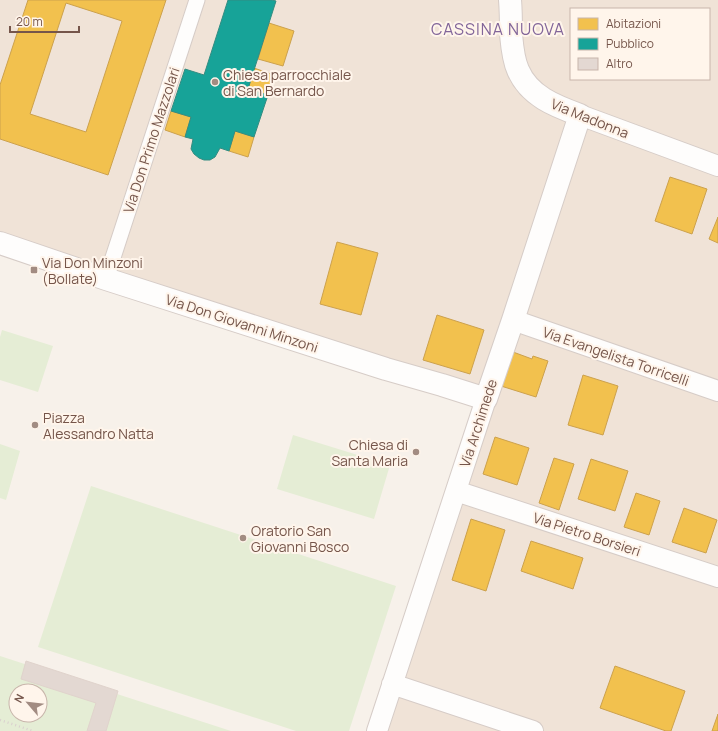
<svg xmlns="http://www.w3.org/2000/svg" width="718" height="731" font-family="Manrope,sans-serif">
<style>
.residential{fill:#f0e3d7;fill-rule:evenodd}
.green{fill:#e5edd5;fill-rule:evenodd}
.homes{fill:#f2c14e;stroke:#cca14d;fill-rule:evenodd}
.public{fill:#17a398;stroke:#338c81}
.building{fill:#e3d8d2;stroke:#e0d3cc}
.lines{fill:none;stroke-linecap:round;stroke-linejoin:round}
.pedestrian-casing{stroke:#d6ccc7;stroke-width:17}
.minor-casing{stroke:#d6ccc7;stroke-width:22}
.tertiary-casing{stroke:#d6ccc7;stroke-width:24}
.path{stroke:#dad0ce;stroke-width:2.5;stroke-dasharray:1 3;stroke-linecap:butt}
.pedestrian{stroke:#fefdfc;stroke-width:15}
.minor{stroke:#fefdfc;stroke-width:20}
.tertiary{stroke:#fefdfc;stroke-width:22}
.poi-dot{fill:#a28c82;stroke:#fff5eb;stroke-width:1.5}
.labels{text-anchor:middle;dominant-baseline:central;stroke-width:4;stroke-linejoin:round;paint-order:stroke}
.poi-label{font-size:14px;fill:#75554a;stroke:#fff5eb;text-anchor:start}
.street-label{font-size:14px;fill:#75554a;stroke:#fff5eb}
.quarter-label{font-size:16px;letter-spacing:1px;fill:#826599;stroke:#fff5eb}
</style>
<rect width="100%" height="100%" fill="#f7f1ea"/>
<!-- residential -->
<path class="residential" d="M 0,0 L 718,0 L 718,162 L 578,110 L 480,400 L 0,235 ZM 571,9 L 709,9 L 709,79 L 571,79 Z
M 580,115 L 718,166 L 718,731 L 377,731 Z"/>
<!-- green -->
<path class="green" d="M 2,330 L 53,346 L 38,392 L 0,380 L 0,337 Z
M 293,435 L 390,465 L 374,519 L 277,489 Z
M 0,444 L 20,451 L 6,500 L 0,498 Z
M 91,486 L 396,586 L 349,731 L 296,731 L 38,647 Z
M 0,656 L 231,731 L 0,731 ZM 16,691 L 40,691 L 40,715 L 16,715 Z"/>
<!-- homes -->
<path class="homes" d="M 28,0 L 166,0 L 108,175 L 0,139 L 0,85 ZM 66,3 L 122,21 L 86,132 L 30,114 Z
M 269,23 L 294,31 L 283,66 L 258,59 Z
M 254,68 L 274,75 L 268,95 L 248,89 Z
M 171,111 L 191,117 L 185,137 L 165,130 Z
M 235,131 L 254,137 L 248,157 L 229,151 Z
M 670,177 L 707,189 L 692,234 L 655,221 Z
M 718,217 L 718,243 L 709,239 Z
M 337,242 L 378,253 L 361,315 L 320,304 Z
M 437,315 L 484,330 L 470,374 L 423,360 Z
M 513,352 L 532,359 L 533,356 L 548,361 L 536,397 L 501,386 Z
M 583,375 L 618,386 L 603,435 L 568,425 Z
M 495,437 L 529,448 L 517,485 L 483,474 Z
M 554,458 L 574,464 L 559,510 L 539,503 Z
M 591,459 L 628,471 L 615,511 L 578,499 Z
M 636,493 L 660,501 L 649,535 L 624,527 Z
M 684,508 L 717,520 L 706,553 L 672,542 Z
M 471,519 L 505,530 L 486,591 L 452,580 Z
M 531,541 L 583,558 L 573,589 L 521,571 Z
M 615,666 L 685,691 L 671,731 L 666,731 L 600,708 Z
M 718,714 L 718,731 L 712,731 Z"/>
<!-- public -->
<path class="public" d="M 228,0 L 272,0 L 276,1 L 248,89 L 268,95 L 254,137 L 235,131 L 229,151 L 220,148 L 215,157 L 210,160 L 204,160 L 199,158 L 194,154 L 191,149 L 193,139 L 185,137 L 191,117 L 171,111 L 185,69 L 204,75 Z"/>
<!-- building -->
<path class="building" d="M 26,661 L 118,691 L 106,731 L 87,731 L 96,703 L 21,679 Z"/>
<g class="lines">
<defs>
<path id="pedestrian" d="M 106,279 L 197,0"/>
<path id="minor" d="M 580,115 L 718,166
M 513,320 L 718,391
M 456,491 L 718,577
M 392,684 L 533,731
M 377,731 L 486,399"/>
<path id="tertiary" d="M 0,243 L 106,279 L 386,369 L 442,385 L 486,399 L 513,320 L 580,115 C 555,106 529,96 518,70 C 513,59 512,45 511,34 C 511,23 511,11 510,0"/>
</defs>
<!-- pedestrian casing -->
<use href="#pedestrian" class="pedestrian-casing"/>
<!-- minor casing -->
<use href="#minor" class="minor-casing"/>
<!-- tertiary casing -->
<use href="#tertiary" class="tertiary-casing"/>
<!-- path -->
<path class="path" d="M 0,720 L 33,731"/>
<!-- pedestrian -->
<use href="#pedestrian" class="pedestrian"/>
<!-- minor -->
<use href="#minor" class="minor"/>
<!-- tertiary -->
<use href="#tertiary" class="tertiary"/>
</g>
<!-- markers -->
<g class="poi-dot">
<circle cx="215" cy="82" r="4"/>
<rect x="30" y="266" width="8" height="8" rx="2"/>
<circle cx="35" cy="425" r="4"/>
<circle cx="416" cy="452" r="4"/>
<circle cx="243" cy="538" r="4"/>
</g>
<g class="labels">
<!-- poi labels -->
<g class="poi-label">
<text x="223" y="74">Chiesa parrocchiale<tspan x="223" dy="16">di San Bernardo</tspan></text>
<text x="42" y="262">Via Don Minzoni<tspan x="42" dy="16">(Bollate)</tspan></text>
<text x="43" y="417">Piazza<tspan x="43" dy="16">Alessandro Natta</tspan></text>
<text x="408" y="444" text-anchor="end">Chiesa di<tspan x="408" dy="16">Santa Maria</tspan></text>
<text x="251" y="530">Oratorio San<tspan x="251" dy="16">Giovanni Bosco</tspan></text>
</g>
<!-- street labels -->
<g class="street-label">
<text transform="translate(590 118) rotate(22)">Via Madonna</text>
<text transform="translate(151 140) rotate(-72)">Via Don Primo Mazzolari</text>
<text transform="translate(242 323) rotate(18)">Via Don Giovanni Minzoni</text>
<text transform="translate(616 356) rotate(19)">Via Evangelista Torricelli</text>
<text transform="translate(478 423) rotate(-72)">Via Archimede</text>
<text transform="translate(587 534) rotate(18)">Via Pietro Borsieri</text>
</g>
<!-- quarter labels -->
<g class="quarter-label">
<text x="498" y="29">CASSINA NUOVA</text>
</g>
</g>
<!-- legend -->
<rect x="570" y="8" width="140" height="72" fill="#fff5eb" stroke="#c8b5ab"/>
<rect x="578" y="18" width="20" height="12" fill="#f2c14e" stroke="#c8b5ab"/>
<text x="606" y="28" font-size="12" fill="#75554a">Abitazioni</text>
<rect x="578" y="38" width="20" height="12" fill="#17a398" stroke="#c8b5ab"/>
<text x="606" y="48" font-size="12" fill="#75554a">Pubblico</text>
<rect x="578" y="58" width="20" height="12" fill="#e3d8d2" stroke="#c8b5ab"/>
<text x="606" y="68" font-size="12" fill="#75554a">Altro</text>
<!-- north arrow -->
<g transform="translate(28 703) rotate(298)"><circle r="19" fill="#fff5eb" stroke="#c8b5ab"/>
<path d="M0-3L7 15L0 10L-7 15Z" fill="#a28c82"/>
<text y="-6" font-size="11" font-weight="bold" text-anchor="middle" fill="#75554a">N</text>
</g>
<!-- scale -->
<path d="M10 26v6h69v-6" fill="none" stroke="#75554a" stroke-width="2"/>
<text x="16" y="26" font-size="12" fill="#75554a" stroke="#fff5eb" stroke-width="3" paint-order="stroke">20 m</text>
</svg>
